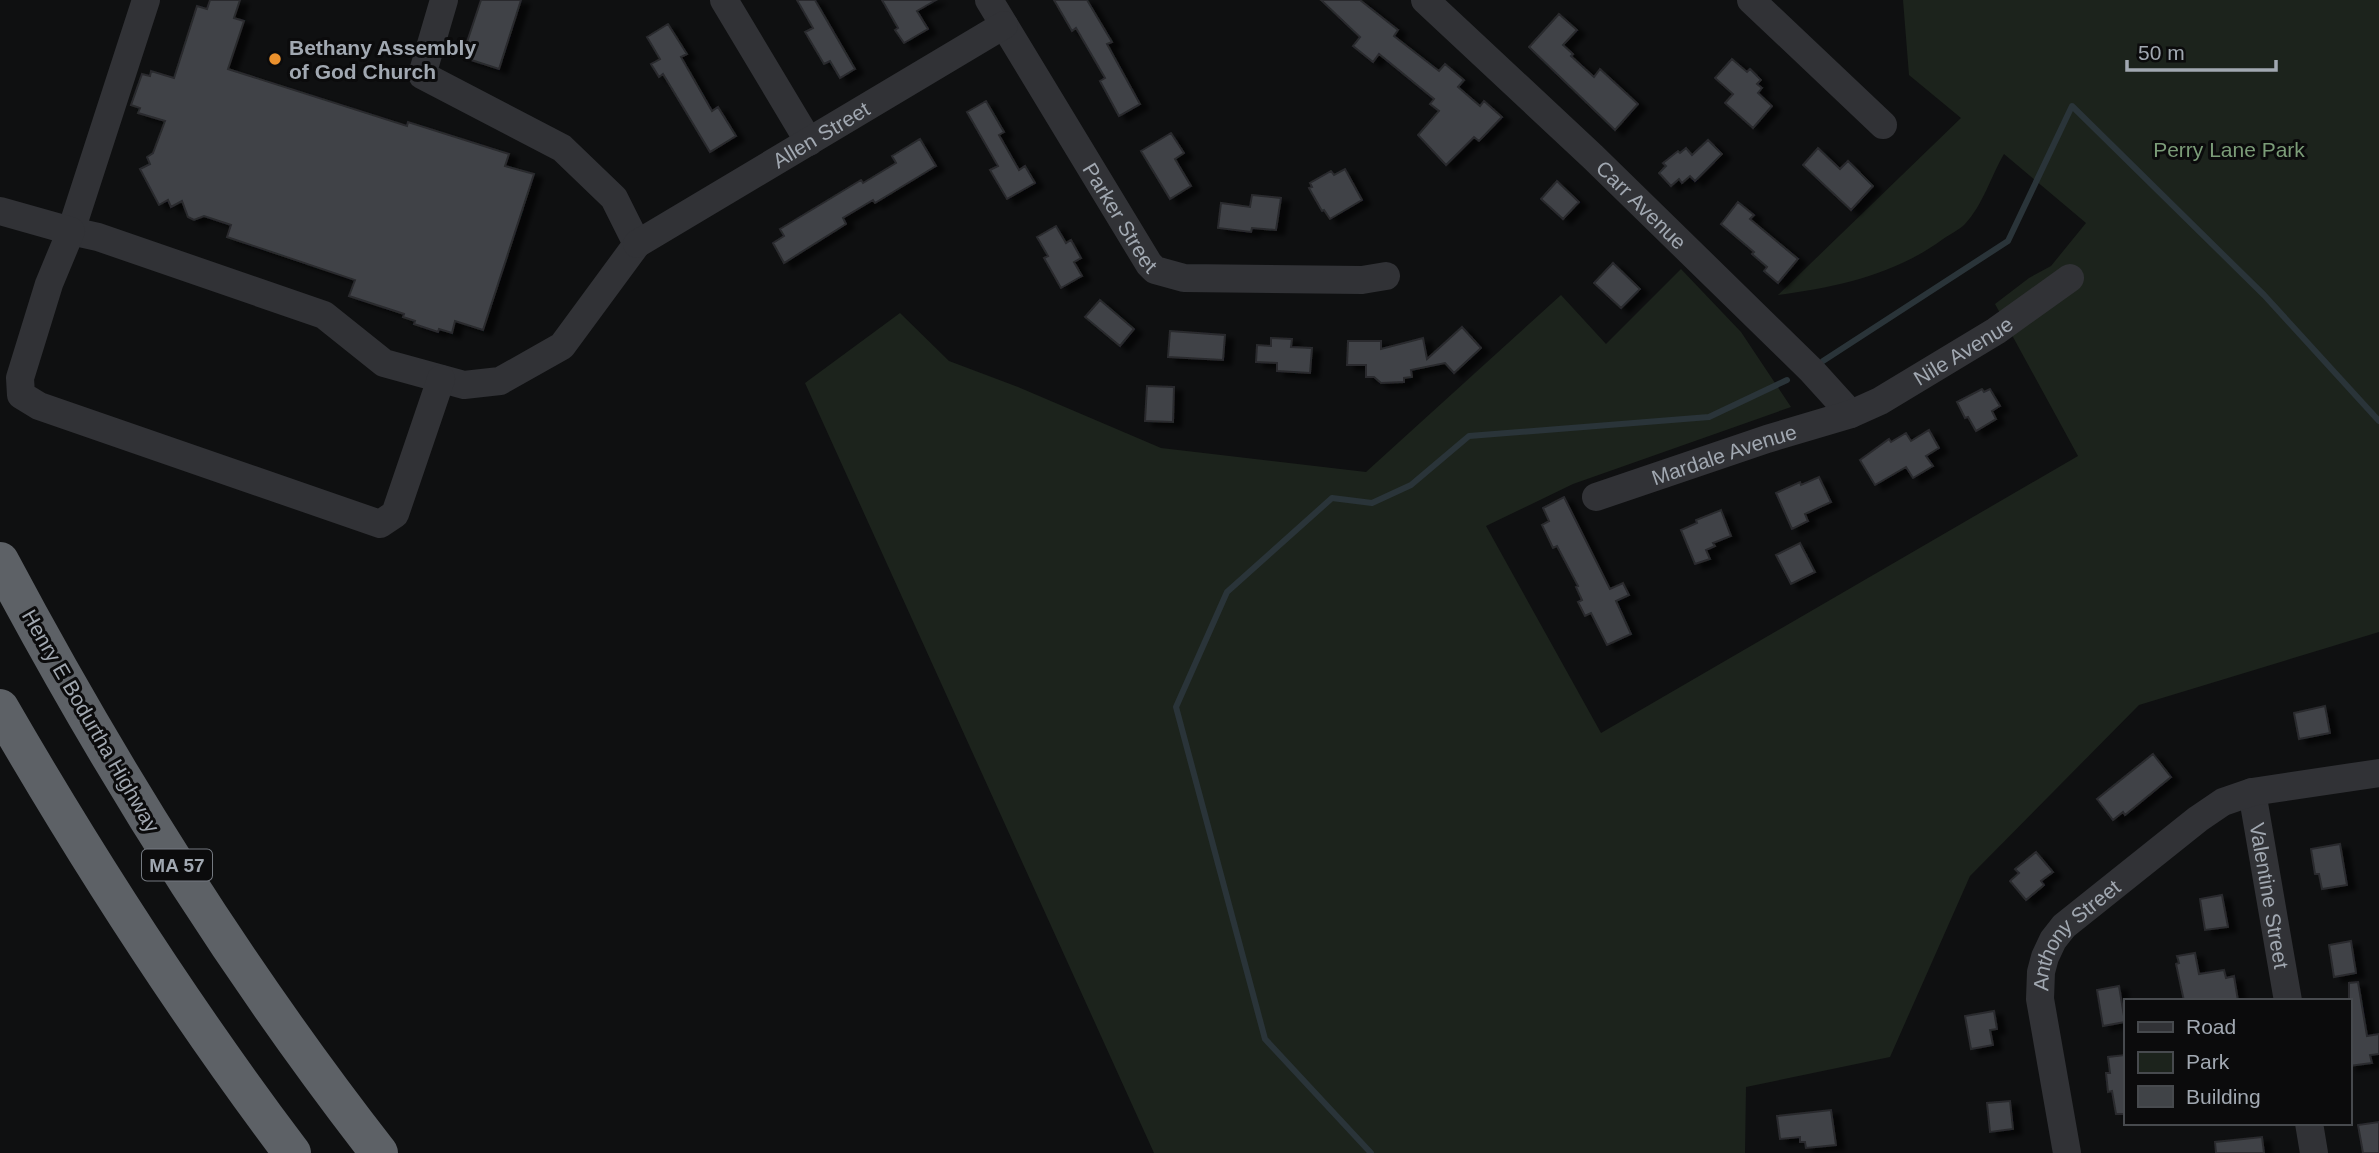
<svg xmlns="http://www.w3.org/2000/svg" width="2379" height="1153" font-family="Arial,sans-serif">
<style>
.green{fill:#1c231c}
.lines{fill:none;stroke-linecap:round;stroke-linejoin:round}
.stream{stroke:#2a3439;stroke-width:6}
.building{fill:#404347;stroke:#292a2d;stroke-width:2;filter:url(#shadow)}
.minor{stroke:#313236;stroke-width:28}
.highway{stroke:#5d6166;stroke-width:38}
.poi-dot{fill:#eb912d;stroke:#0b0b0c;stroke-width:2.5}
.labels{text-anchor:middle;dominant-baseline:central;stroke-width:6;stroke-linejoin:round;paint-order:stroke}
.shield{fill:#0b0b0c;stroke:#747980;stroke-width:2}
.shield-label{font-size:19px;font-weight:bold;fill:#a1a8b1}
.poi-label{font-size:21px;font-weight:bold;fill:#a1a8b1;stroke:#0b0b0c;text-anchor:start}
.street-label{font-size:21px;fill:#a1a8b1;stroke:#0b0b0c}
.park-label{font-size:21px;fill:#7b9c78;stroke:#0b0b0c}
</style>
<defs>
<filter id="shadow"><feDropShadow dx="8" dy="4.5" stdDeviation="2" flood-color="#0009"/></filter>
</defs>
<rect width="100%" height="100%" fill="#0f1011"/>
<!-- green -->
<path class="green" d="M 1903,0 L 2379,0 L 2379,632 L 2139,705 L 1970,876 L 1890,1057 L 1746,1087 L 1745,1153 L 1154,1153 L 805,383 L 900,313 L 949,361 L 1018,387 L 1161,448 L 1366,472 L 1561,295 L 1606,344 L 1681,269 L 1741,332 L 1791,407 L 1573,484 L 1486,526 L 1601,733 L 2078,456 L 1995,304 L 2029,278 L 2051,266 L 2086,223 L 2004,154 C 1991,176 1983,205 1965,224 C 1959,230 1950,234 1943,239 C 1894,275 1837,287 1778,295 L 1961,118 L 1909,75 Z"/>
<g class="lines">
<!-- stream -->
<path class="stream" d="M 1823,361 L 2008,241 L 2072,106 L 2264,295 L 2379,421
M 1371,1153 L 1265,1039 L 1176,707 L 1227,592 L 1332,498 L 1372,503 L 1411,485 L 1469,436 L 1709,417 L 1787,380"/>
</g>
<!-- building -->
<path class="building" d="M 210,0 L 240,0 L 234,18 L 244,21 L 228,69 L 407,126 L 408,122 L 509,154 L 505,166 L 534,174 L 483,330 L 455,321 L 452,333 L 439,329 L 438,332 L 414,324 L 415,321 L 403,317 L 404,314 L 349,296 L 355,280 L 227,237 L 231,225 L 204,216 L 194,220 L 188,217 L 182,201 L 171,207 L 168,200 L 159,205 L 140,169 L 150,164 L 147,157 L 153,153 L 165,121 L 138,113 L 140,108 L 131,105 L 142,74 L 150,76 L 151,71 L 174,78 L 197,6 L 207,9 Z
M 481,0 L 521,0 L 499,69 L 462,57 Z
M 797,0 L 815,0 L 855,69 L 840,78 L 830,61 L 824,64 L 805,32 L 813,28 Z
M 882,0 L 936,0 L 917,11 L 928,29 L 904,43 L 895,30 L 898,28 Z
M 1054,0 L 1087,0 L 1112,42 L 1107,44 L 1140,104 L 1119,116 L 1100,81 L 1105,78 L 1076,28 L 1072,31 Z
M 1321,0 L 1360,0 L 1398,30 L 1394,36 L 1439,71 L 1445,64 L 1464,80 L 1458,87 L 1480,106 L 1484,101 L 1502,117 L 1479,141 L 1474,137 L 1446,165 L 1418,135 L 1439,111 L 1430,104 L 1434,99 L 1379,54 L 1373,62 L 1353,46 L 1360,37 Z
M 1559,14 L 1577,30 L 1563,45 L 1573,54 L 1571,56 L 1594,77 L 1600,69 L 1638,104 L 1615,130 L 1529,47 Z
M 668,24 L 687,54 L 681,57 L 712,111 L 718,107 L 736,136 L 710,152 L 663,74 L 659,77 L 651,64 L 660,59 L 647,37 Z
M 1732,59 L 1747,72 L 1750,69 L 1761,80 L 1757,84 L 1762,88 L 1758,93 L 1772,106 L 1753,128 L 1725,103 L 1733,94 L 1715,78 Z
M 986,101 L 1004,132 L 999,135 L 1019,170 L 1025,166 L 1035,183 L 1007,199 L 990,170 L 998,166 L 967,112 Z
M 1171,133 L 1184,153 L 1175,159 L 1191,186 L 1170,199 L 1141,151 Z
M 920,139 L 936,166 L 875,203 L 873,200 L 843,218 L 846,224 L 784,263 L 773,243 L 784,236 L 780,229 L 861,180 L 863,183 L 896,163 L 892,156 Z
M 1708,140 L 1722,154 L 1695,181 L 1690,176 L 1682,183 L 1679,179 L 1671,186 L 1659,173 L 1666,166 L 1663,163 L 1678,151 L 1680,153 L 1686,148 L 1692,155 Z
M 1818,148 L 1840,169 L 1848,161 L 1873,186 L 1851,210 L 1803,165 Z
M 1345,169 L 1362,200 L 1330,219 L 1324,210 L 1322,211 L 1309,188 L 1312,187 L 1310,183 L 1331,171 L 1334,175 Z
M 1557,181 L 1579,202 L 1563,219 L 1541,199 Z
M 1252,195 L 1281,198 L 1276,230 L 1252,228 L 1251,232 L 1218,228 L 1221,203 L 1250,207 Z
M 1738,202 L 1754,215 L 1750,219 L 1798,259 L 1778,283 L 1764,271 L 1767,267 L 1752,254 L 1754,252 L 1721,224 Z
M 1056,226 L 1066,243 L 1071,240 L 1081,258 L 1074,262 L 1082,276 L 1061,288 L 1044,258 L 1048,256 L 1037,237 Z
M 1613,263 L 1640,289 L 1621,308 L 1594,283 Z
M 1100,300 L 1134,329 L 1120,346 L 1085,317 Z
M 1462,327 L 1481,348 L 1454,373 L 1445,363 L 1411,370 L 1412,377 L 1404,378 L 1404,382 L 1381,383 L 1374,377 L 1366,377 L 1366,365 L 1347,365 L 1348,341 L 1381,341 L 1381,349 L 1423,338 L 1427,359 Z
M 1170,331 L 1225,335 L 1223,360 L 1168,357 Z
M 1271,338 L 1292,339 L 1291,347 L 1312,348 L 1310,373 L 1277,371 L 1277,363 L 1256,362 L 1257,345 L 1271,346 Z
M 1147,386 L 1174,387 L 1173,422 L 1145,421 Z
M 1982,389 L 1984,392 L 1990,389 L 2000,406 L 1992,411 L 1996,419 L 1976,431 L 1968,417 L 1965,418 L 1957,402 Z
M 1929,430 L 1939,448 L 1926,456 L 1933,466 L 1913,478 L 1906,467 L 1875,485 L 1860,460 L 1889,439 L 1891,442 L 1906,433 L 1911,441 Z
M 1819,477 L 1831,502 L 1805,514 L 1808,521 L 1792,529 L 1776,493 L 1800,482 L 1801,485 Z
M 1564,497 L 1610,589 L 1623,583 L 1629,595 L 1616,601 L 1631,634 L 1607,645 L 1591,613 L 1585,616 L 1578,602 L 1582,600 L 1576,587 L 1578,586 L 1557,546 L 1553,548 L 1542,525 L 1549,521 L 1543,508 Z
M 1721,510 L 1731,536 L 1713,543 L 1715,546 L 1706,550 L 1710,559 L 1695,564 L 1681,530 L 1697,523 L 1696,520 Z
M 1800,543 L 1815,572 L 1791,584 L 1776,555 Z
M 2325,706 L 2330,733 L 2299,739 L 2294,713 Z
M 2153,754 L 2171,777 L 2125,815 L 2123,812 L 2113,820 L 2097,799 Z
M 2340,844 L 2347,885 L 2322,889 L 2319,874 L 2315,874 L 2311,849 Z
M 2036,852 L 2053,872 L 2041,881 L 2044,885 L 2026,900 L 2010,881 L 2019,873 L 2015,869 Z
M 2222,895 L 2228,927 L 2205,930 L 2200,899 Z
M 2351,941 L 2356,973 L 2334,977 L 2329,945 Z
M 2195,953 L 2199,974 L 2224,970 L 2226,978 L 2234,976 L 2238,1001 L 2184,1001 L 2176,964 L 2179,963 L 2177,956 Z
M 2358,982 L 2367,1036 L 2379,1034 L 2379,1054 L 2370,1055 L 2372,1063 L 2349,1066 L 2349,983 Z
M 2119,986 L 2125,1022 L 2103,1026 L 2097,990 Z
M 1994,1011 L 1997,1029 L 1990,1030 L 1993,1045 L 1971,1049 L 1965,1016 Z
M 2125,1055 L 2125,1114 L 2116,1114 L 2112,1091 L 2108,1092 L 2106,1073 L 2110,1073 L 2108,1057 Z
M 2010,1101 L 2013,1129 L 1990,1132 L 1987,1103 Z
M 1831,1110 L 1836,1145 L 1806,1148 L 1805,1142 L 1800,1142 L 1800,1137 L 1780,1139 L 1777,1116 Z
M 2379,1122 L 2379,1153 L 2363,1153 L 2358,1125 Z
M 2262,1137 L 2264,1153 L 2216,1153 L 2215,1142 Z"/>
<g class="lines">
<!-- minor -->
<g class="minor">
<path d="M 146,0 L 71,231 L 98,237 L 324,315 L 384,363 L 464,385 L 500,381 L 562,346 L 637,244 L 614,198 L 562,148 L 422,75 L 444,0"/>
<path d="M 724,0 L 809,142"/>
<path id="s1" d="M 989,0 L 1149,264 L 1155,270 L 1184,278 L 1362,280 L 1386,276"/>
<path id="s2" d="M 1425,0 L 1593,157 L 1812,371 L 1851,414"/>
<path d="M 1751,0 L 1883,125"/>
<path d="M 0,211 L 71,231 L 49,284 L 20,378 L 21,395 L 39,406 L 380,524 L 395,514 L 441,379"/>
<path id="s3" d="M 637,244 L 1004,25"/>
<path id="s4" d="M 1596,497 L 1767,439 L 1851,414 L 1880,401 L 1996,331 L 2070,278"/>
<path id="s5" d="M 2252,792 L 2288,1001"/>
<path d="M 2309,1123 L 2314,1153"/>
<path id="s6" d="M 2067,1153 L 2040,999 L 2041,972 L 2045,957 L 2053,940 L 2064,926 L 2198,819 L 2223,802 L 2252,792 L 2379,773"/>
</g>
<!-- highway -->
<path class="highway" d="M 0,561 C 110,768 235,968 379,1153
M 0,708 C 89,862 185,1011 292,1153"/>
</g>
<!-- markers -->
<circle class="poi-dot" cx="275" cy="59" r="7"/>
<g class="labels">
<!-- shield labels -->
<rect class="shield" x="142" y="849.5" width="70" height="31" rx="5"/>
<g class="shield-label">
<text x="177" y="865">MA 57</text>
</g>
<!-- poi labels -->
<g class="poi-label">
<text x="289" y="47">Bethany Assembly<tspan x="289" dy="24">of God Church</tspan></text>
</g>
<!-- street labels -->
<g class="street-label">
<text stroke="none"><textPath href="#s3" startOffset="214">Allen Street</textPath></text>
<text stroke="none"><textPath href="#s2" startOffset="298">Carr Avenue</textPath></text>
<text stroke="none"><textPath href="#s1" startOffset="254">Parker Street</textPath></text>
<text stroke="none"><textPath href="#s4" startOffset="397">Nile Avenue</textPath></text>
<text stroke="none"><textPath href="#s4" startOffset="135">Mardale Avenue</textPath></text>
<text transform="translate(91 721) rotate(60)">Henry E Bodurtha Highway</text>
<text stroke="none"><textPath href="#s5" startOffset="105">Valentine Street</textPath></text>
<text stroke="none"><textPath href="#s6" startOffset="234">Anthony Street</textPath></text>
</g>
<!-- park labels -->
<g class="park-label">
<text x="2229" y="149">Perry Lane Park</text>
</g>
</g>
<!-- legend -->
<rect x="2124" y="999" width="228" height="126" fill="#0b0b0c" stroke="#474a4e" stroke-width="2"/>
<rect x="2138" y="1022" width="35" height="10" fill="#313236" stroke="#474a4e" stroke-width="2"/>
<text x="2186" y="1034" font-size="21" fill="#a1a8b1">Road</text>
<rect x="2138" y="1052" width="35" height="21" fill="#1c231c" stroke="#474a4e" stroke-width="2"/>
<text x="2186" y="1069" font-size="21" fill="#a1a8b1">Park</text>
<rect x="2138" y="1086" width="35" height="21" fill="#404347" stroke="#474a4e" stroke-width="2"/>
<text x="2186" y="1104" font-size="21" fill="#a1a8b1">Building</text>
<!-- scale -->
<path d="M2127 60v10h149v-10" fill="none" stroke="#a1a8b1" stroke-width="3.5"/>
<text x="2138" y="60" font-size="21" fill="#a1a8b1" stroke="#0b0b0c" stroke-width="5" paint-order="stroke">50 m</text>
</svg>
